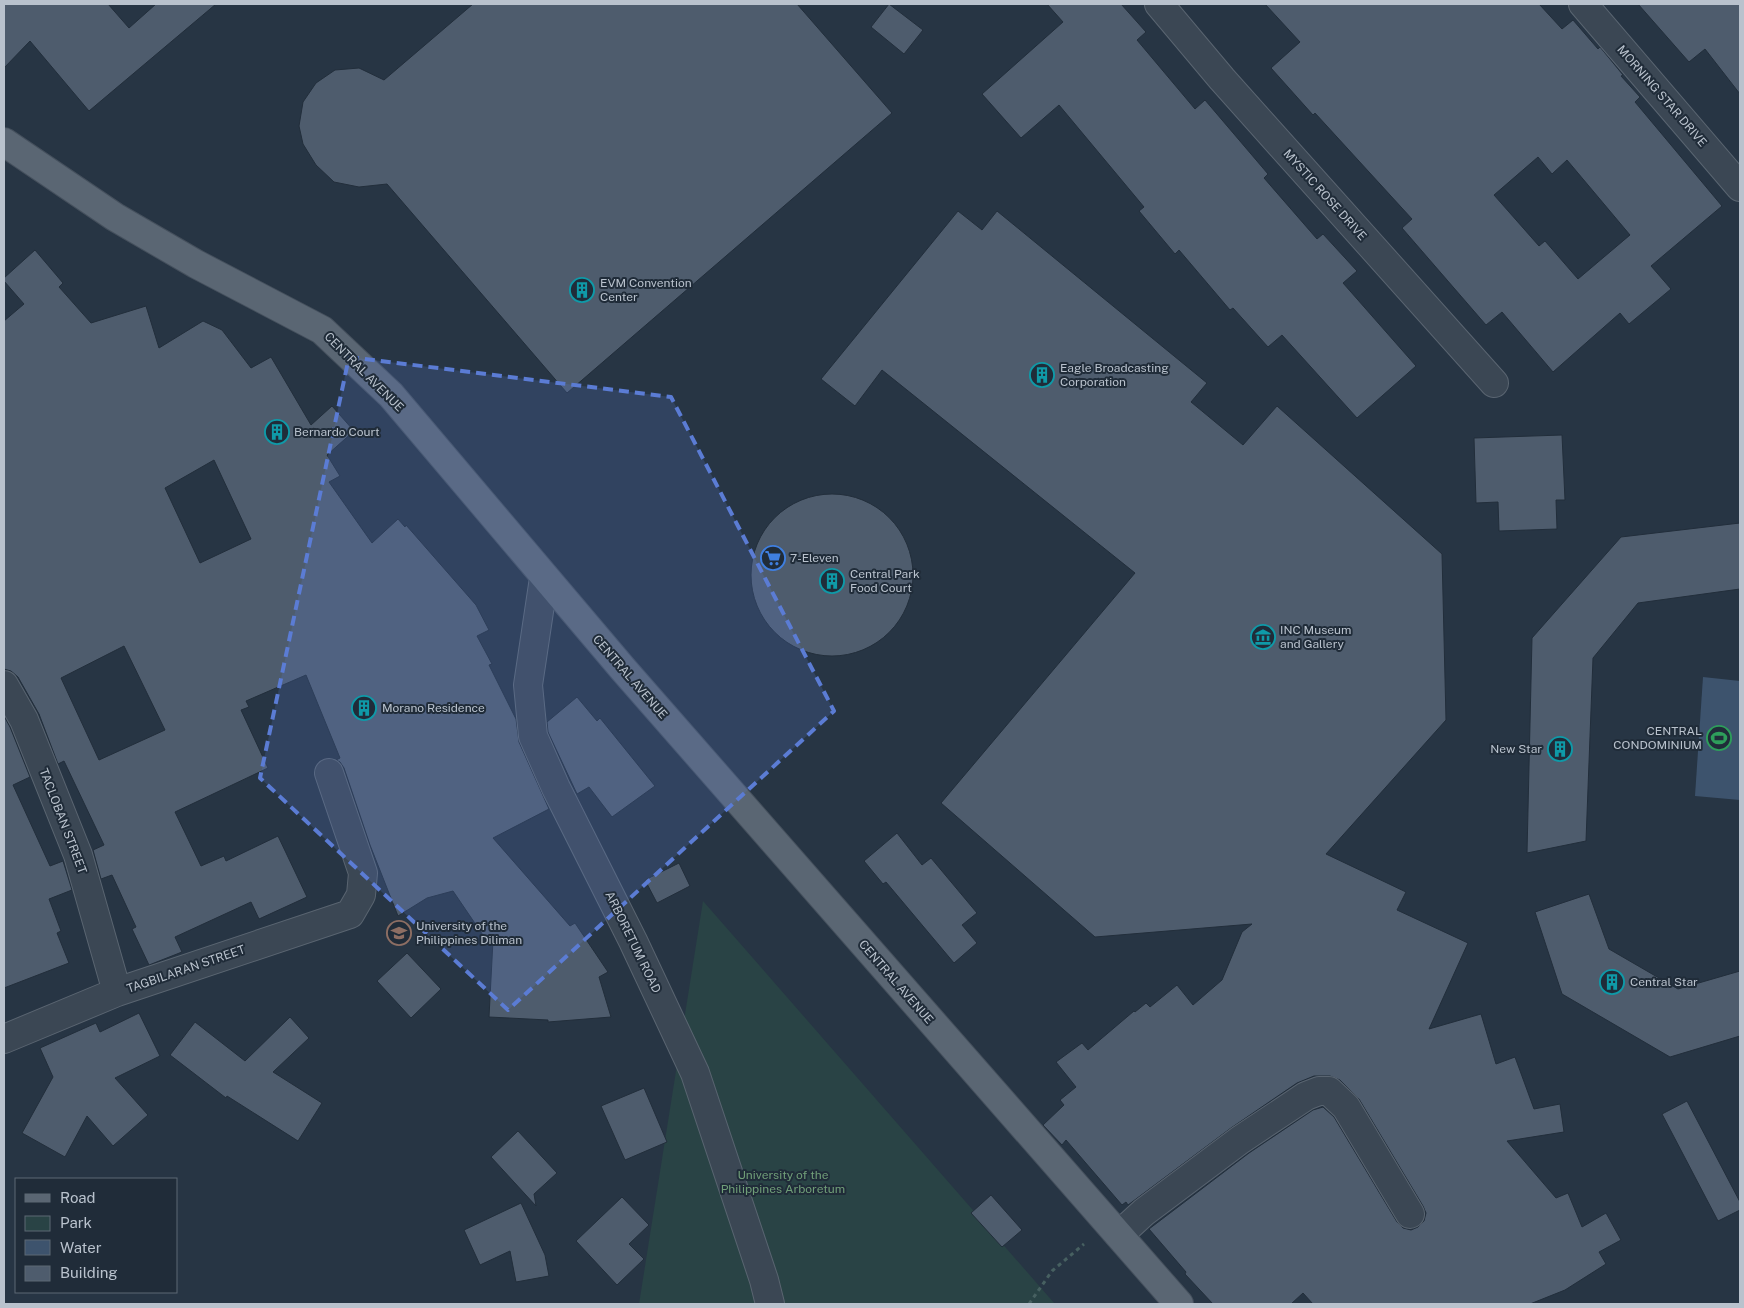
<svg xmlns="http://www.w3.org/2000/svg" width="1744" height="1308" font-family="'Public Sans',sans-serif">
<style>
.green{fill:#294345}
.water{fill:#3d536d}
.building{fill:#4e5c6d;stroke:#222e3b;fill-rule:evenodd}
.lines{fill:none;stroke-linecap:round;stroke-linejoin:round}
.minor-casing{stroke:#5a6571;stroke-width:30}
.major-casing{stroke:#45505d;stroke-width:30}
.path{stroke:#476061;stroke-width:3;stroke-dasharray:4 4;stroke-linecap:butt}
.minor{stroke:#3b4754;stroke-width:28}
.major{stroke:#5a6673;stroke-width:28}
.marked{fill:#5b7cd4;fill-opacity:0.2;stroke:#5b7cd4;stroke-width:4;stroke-dasharray:10 6;stroke-linejoin:round}
.labels{text-anchor:middle;dominant-baseline:central;stroke-width:4;stroke-linejoin:round;paint-order:stroke}
.street-label{font-size:12px;fill:#b9c2cd;stroke:#202c39}
.poi-label{font-size:12px;fill:#b9c2cd;stroke:#202c39;text-anchor:start}
.park-label{font-size:12px;fill:#709e78;stroke:#202c39}
</style>
<rect width="100%" height="100%" fill="#273544"/>
<!-- green -->
<path class="green" d="M 703,901 L 1055,1304 L 639,1304 Z"/>
<!-- water -->
<path class="water" d="M 1703,677 L 1740,681 L 1740,800 L 1695,796 Z"/>
<!-- building -->
<path class="building" d="M 4,4 L 108,4 L 129,28 L 156,4 L 216,4 L 89,111 L 30,41 L 4,68 Z
M 473,4 L 797,4 L 892,113 L 567,393 L 387,184 L 359,187 L 334,182 L 316,165 L 303,144 L 299,126 L 303,102 L 316,83 L 335,70 L 359,68 L 384,80 Z
M 889,4 L 923,30 L 904,54 L 871,27 Z
M 1047,4 L 1121,4 L 1146,32 L 1137,40 L 1195,109 L 1205,100 L 1268,174 L 1264,178 L 1317,239 L 1323,234 L 1357,271 L 1343,283 L 1416,366 L 1357,418 L 1282,335 L 1268,347 L 1233,308 L 1230,310 L 1179,250 L 1175,254 L 1139,211 L 1144,207 L 1059,105 L 1021,138 L 982,94 L 1063,22 Z
M 1265,4 L 1539,4 L 1562,29 L 1573,20 L 1598,49 L 1600,47 L 1623,75 L 1621,76 L 1640,97 L 1635,102 L 1722,206 L 1651,266 L 1671,289 L 1629,324 L 1620,313 L 1553,372 L 1502,312 L 1486,325 L 1402,228 L 1412,219 L 1315,113 L 1313,115 L 1271,68 L 1300,42 ZM 1538,157 L 1552,174 L 1567,160 L 1630,235 L 1578,279 L 1545,241 L 1539,246 L 1494,195 Z
M 1638,4 L 1740,4 L 1740,94 L 1705,49 L 1689,62 Z
M 958,211 L 982,230 L 997,211 L 1207,383 L 1191,402 L 1243,445 L 1277,406 L 1442,554 L 1446,720 L 1326,854 L 1406,892 L 1397,910 L 1468,943 L 1429,1029 L 1481,1014 L 1496,1064 L 1515,1057 L 1534,1109 L 1560,1104 L 1564,1132 L 1507,1141 L 1556,1198 L 1568,1193 L 1582,1227 L 1606,1213 L 1621,1240 L 1599,1252 L 1606,1264 L 1565,1290 L 1530,1304 L 1313,1304 L 1303,1293 L 1291,1304 L 1213,1304 L 1185,1274 L 1186,1272 L 1149,1229 L 1249,1153 L 1313,1110 L 1323,1107 L 1334,1117 L 1397,1222 L 1403,1228 L 1411,1230 L 1418,1227 L 1424,1221 L 1426,1213 L 1423,1206 L 1359,1099 L 1340,1080 L 1330,1076 L 1314,1076 L 1297,1083 L 1231,1128 L 1128,1205 L 1126,1202 L 1122,1205 L 1066,1140 L 1062,1145 L 1043,1125 L 1064,1105 L 1060,1100 L 1076,1087 L 1056,1062 L 1082,1043 L 1088,1050 L 1134,1011 L 1135,1012 L 1146,1003 L 1150,1007 L 1177,985 L 1193,1005 L 1222,980 L 1242,932 L 1252,924 L 1095,937 L 941,803 L 1135,573 L 882,370 L 855,406 L 821,379 Z
M 35,250 L 63,283 L 59,287 L 91,323 L 146,306 L 159,348 L 203,321 L 222,330 L 251,368 L 271,357 L 311,425 L 332,406 L 354,431 L 327,455 L 340,476 L 329,482 L 372,543 L 398,519 L 405,527 L 406,525 L 476,605 L 489,630 L 477,636 L 492,664 L 489,665 L 516,719 L 519,742 L 549,809 L 493,838 L 570,926 L 575,923 L 608,972 L 599,977 L 611,1017 L 548,1022 L 548,1020 L 489,1017 L 493,940 L 489,944 L 453,891 L 427,898 L 398,916 L 370,845 L 344,768 L 340,762 L 336,760 L 340,758 L 306,675 L 246,701 L 249,707 L 241,710 L 268,768 L 175,812 L 201,866 L 224,856 L 226,861 L 278,836 L 307,897 L 259,919 L 251,902 L 175,937 L 182,952 L 149,965 L 132,929 L 136,927 L 112,875 L 101,879 L 93,850 L 104,845 L 64,761 L 58,764 L 39,714 L 18,677 L 11,671 L 4,669 L 4,321 L 24,304 L 4,281 L 4,278 ZM 214,460 L 251,539 L 200,563 L 165,488 ZM 124,646 L 165,730 L 99,760 L 61,678 Z
M 1562,435 L 1565,500 L 1556,500 L 1557,529 L 1499,531 L 1498,502 L 1476,503 L 1474,438 Z
M751 575a81 81 0 1 1 162 0a81 81 0 1 1-162 0Z
M 1740,523 L 1740,589 L 1638,603 L 1593,658 L 1586,841 L 1527,853 L 1532,638 L 1621,537 Z
M 577,697 L 597,721 L 600,718 L 655,786 L 612,817 L 589,787 L 577,794 L 548,732 L 547,722 Z
M 4,716 L 10,727 L 30,777 L 13,785 L 50,866 L 63,861 L 72,890 L 49,899 L 61,931 L 57,933 L 69,963 L 4,988 Z
M 897,833 L 922,865 L 931,858 L 977,913 L 962,925 L 977,943 L 954,963 L 886,882 L 883,884 L 864,861 Z
M 679,863 L 690,886 L 657,903 L 645,880 Z
M 1589,894 L 1609,949 L 1678,989 L 1740,971 L 1740,1036 L 1670,1057 L 1562,994 L 1535,912 Z
M 407,953 L 441,989 L 411,1018 L 377,981 Z
M 139,1013 L 160,1056 L 115,1078 L 148,1115 L 113,1146 L 87,1116 L 65,1157 L 22,1133 L 53,1077 L 40,1048 L 96,1023 L 100,1032 Z
M 290,1017 L 309,1038 L 273,1072 L 322,1103 L 298,1141 L 227,1096 L 226,1098 L 170,1055 L 195,1022 L 245,1061 Z
M 644,1088 L 667,1142 L 625,1160 L 601,1106 Z
M 1687,1101 L 1740,1202 L 1740,1210 L 1718,1221 L 1662,1114 Z
M 518,1131 L 557,1173 L 534,1194 L 536,1206 L 491,1157 Z
M 991,1195 L 1022,1230 L 1002,1247 L 971,1213 Z
M 622,1197 L 649,1225 L 629,1244 L 644,1259 L 617,1285 L 576,1241 Z
M 521,1203 L 545,1255 L 549,1276 L 516,1282 L 510,1251 L 480,1265 L 464,1230 Z"/>
<g class="lines">
<defs>
<path id="minor" d="M 1159,4 L 1222,79 L 1494,383
M 1583,4 L 1740,187
M 544,578 L 528,685 L 533,736 L 556,788 L 633,941 L 695,1073 L 764,1280 L 770,1304
M 4,685 L 24,720 L 78,855 L 117,992
M 4,1039 L 117,992 L 350,914 L 361,895 L 363,873 L 329,773
M 1119,1235 L 1144,1212 L 1240,1140 L 1306,1096 L 1319,1091 L 1329,1091 L 1346,1107 L 1410,1214"/>
<path id="major" d="M 4,142 L 115,217 L 196,264 L 322,330 L 391,395 L 623,669 L 1179,1304"/>
</defs>
<!-- minor casing -->
<use href="#minor" class="minor-casing"/>
<!-- major casing -->
<use href="#major" class="major-casing"/>
<!-- path -->
<path class="path" d="M 1029,1304 L 1052,1271 L 1084,1244"/>
<!-- minor -->
<use href="#minor" class="minor"/>
<!-- major -->
<use href="#major" class="major"/>
</g>
<!-- marked area -->
<path class="marked" d="M 349,357 L 671,397 L 834,711 L 508,1010 L 260,778 Z"/>
<!-- icons -->
<defs>
<symbol id="building-ring" viewBox="-11 -11 22 22"><circle r="9.5" fill="#202c39" stroke="#0f9aa8" stroke-width="1.5"/><path d="M-4-6H4V6H1V3H-1V6H-4ZM-2.5-4.3h1.7v1.8h-1.7ZM.8-4.3h1.7v1.8H.8ZM-2.5-1h1.7V.8h-1.7ZM.8-1h1.7V.8H.8Z" fill="#0f9aa8"/></symbol>
<symbol id="supermarket-ring" viewBox="-11 -11 22 22"><circle r="9.5" fill="#202c39" stroke="#3f7fe0" stroke-width="1.5"/><path d="M-6-5.5h2.5l.6 2H6L4.5 2H-2.5L-4.4-4H-6ZM-1.5 3.2a1.3 1.3 0 1 0 .1 0ZM3 3.2a1.3 1.3 0 1 0 .1 0Z" fill="#3f7fe0"/></symbol>
<symbol id="museum-ring" viewBox="-11 -11 22 22"><circle r="9.5" fill="#202c39" stroke="#0f9aa8" stroke-width="1.5"/><path d="M0-6L6-3V-2H-6V-3ZM-5-1h2V3h-2ZM-1-1h2V3h-2ZM3-1h2V3H3ZM-6 4H6V6H-6Z" fill="#0f9aa8"/></symbol>
<symbol id="stadium-ring" viewBox="-11 -11 22 22"><circle r="9.5" fill="#202c39" stroke="#2e9e5b" stroke-width="1.5"/><path d="M0-5a6.5 5 0 1 0 0 10a6.5 5 0 1 0 0-10ZM-3.5-1.8h7v3.6h-7Z" fill="#2e9e5b"/></symbol>
<symbol id="university-ring" viewBox="-11 -11 22 22"><circle r="9.5" fill="#202c39" stroke="#8d6e63" stroke-width="1.5"/><path d="M0-5L7-2L0 1L-7-2ZM-4 1L0 2.5L4 1V4Q0 6-4 4Z" fill="#8d6e63"/></symbol>
</defs>
<g fill-rule="evenodd">
<use href="#building-ring" x="568" y="276" width="28" height="28"/>
<use href="#building-ring" x="1028" y="361" width="28" height="28"/>
<use href="#building-ring" x="263" y="418" width="28" height="28"/>
<use href="#supermarket-ring" x="759" y="544" width="28" height="28"/>
<use href="#building-ring" x="818" y="567" width="28" height="28"/>
<use href="#museum-ring" x="1249" y="623" width="28" height="28"/>
<use href="#building-ring" x="350" y="694" width="28" height="28"/>
<use href="#stadium-ring" x="1705" y="724" width="28" height="28"/>
<use href="#building-ring" x="1546" y="735" width="28" height="28"/>
<use href="#university-ring" x="385" y="919" width="28" height="28"/>
<use href="#building-ring" x="1598" y="968" width="28" height="28"/>
</g>
<g class="labels">
<!-- street labels -->
<g class="street-label">
<text transform="translate(1662 96) rotate(49)">MORNING STAR DRIVE</text>
<text transform="translate(1325 195) rotate(48)">MYSTIC ROSE DRIVE</text>
<text transform="translate(364 372) rotate(45)">CENTRAL AVENUE</text>
<text transform="translate(630 677) rotate(49)">CENTRAL AVENUE</text>
<text transform="translate(63 821) rotate(69)">TACLOBAN STREET</text>
<text transform="translate(633 942) rotate(64)">ARBORETUM ROAD</text>
<text transform="translate(186 969) rotate(-19)">TAGBILARAN STREET</text>
<text transform="translate(896 982) rotate(49)">CENTRAL AVENUE</text>
</g>
<!-- poi labels -->
<g class="poi-label">
<text x="600" y="283">EVM Convention<tspan x="600" dy="14">Center</tspan></text>
<text x="1060" y="368">Eagle Broadcasting<tspan x="1060" dy="14">Corporation</tspan></text>
<text x="294" y="432">Bernardo Court</text>
<text x="790" y="558">7-Eleven</text>
<text x="850" y="574">Central Park<tspan x="850" dy="14">Food Court</tspan></text>
<text x="1280" y="630">INC Museum<tspan x="1280" dy="14">and Gallery</tspan></text>
<text x="382" y="708">Morano Residence</text>
<text x="1702" y="731" text-anchor="end">CENTRAL<tspan x="1702" dy="14">CONDOMINIUM</tspan></text>
<text x="1542" y="749" text-anchor="end">New Star</text>
<text x="416" y="926">University of the<tspan x="416" dy="14">Philippines Diliman</tspan></text>
<text x="1630" y="982">Central Star</text>
</g>
<!-- park labels -->
<g class="park-label">
<text x="783" y="1175">University of the<tspan x="783" dy="14">Philippines Arboretum</tspan></text>
</g>
</g>
<!-- border -->
<rect width="1744" height="1308" fill="none" stroke="#b9c2cd" stroke-width="10"/>
<!-- legend -->
<rect x="15" y="1178" width="162" height="115" fill="#202c39" stroke="#5d6874"/>
<rect x="25" y="1194" width="25" height="8" fill="#5a6673" stroke="#5d6874"/>
<text x="60" y="1203" font-size="15" fill="#b9c2cd">Road</text>
<rect x="25" y="1216" width="25" height="15" fill="#294345" stroke="#5d6874"/>
<text x="60" y="1228" font-size="15" fill="#b9c2cd">Park</text>
<rect x="25" y="1240" width="25" height="15" fill="#3d536d" stroke="#5d6874"/>
<text x="60" y="1253" font-size="15" fill="#b9c2cd">Water</text>
<rect x="25" y="1266" width="25" height="15" fill="#4e5c6d" stroke="#5d6874"/>
<text x="60" y="1278" font-size="15" fill="#b9c2cd">Building</text>
</svg>
